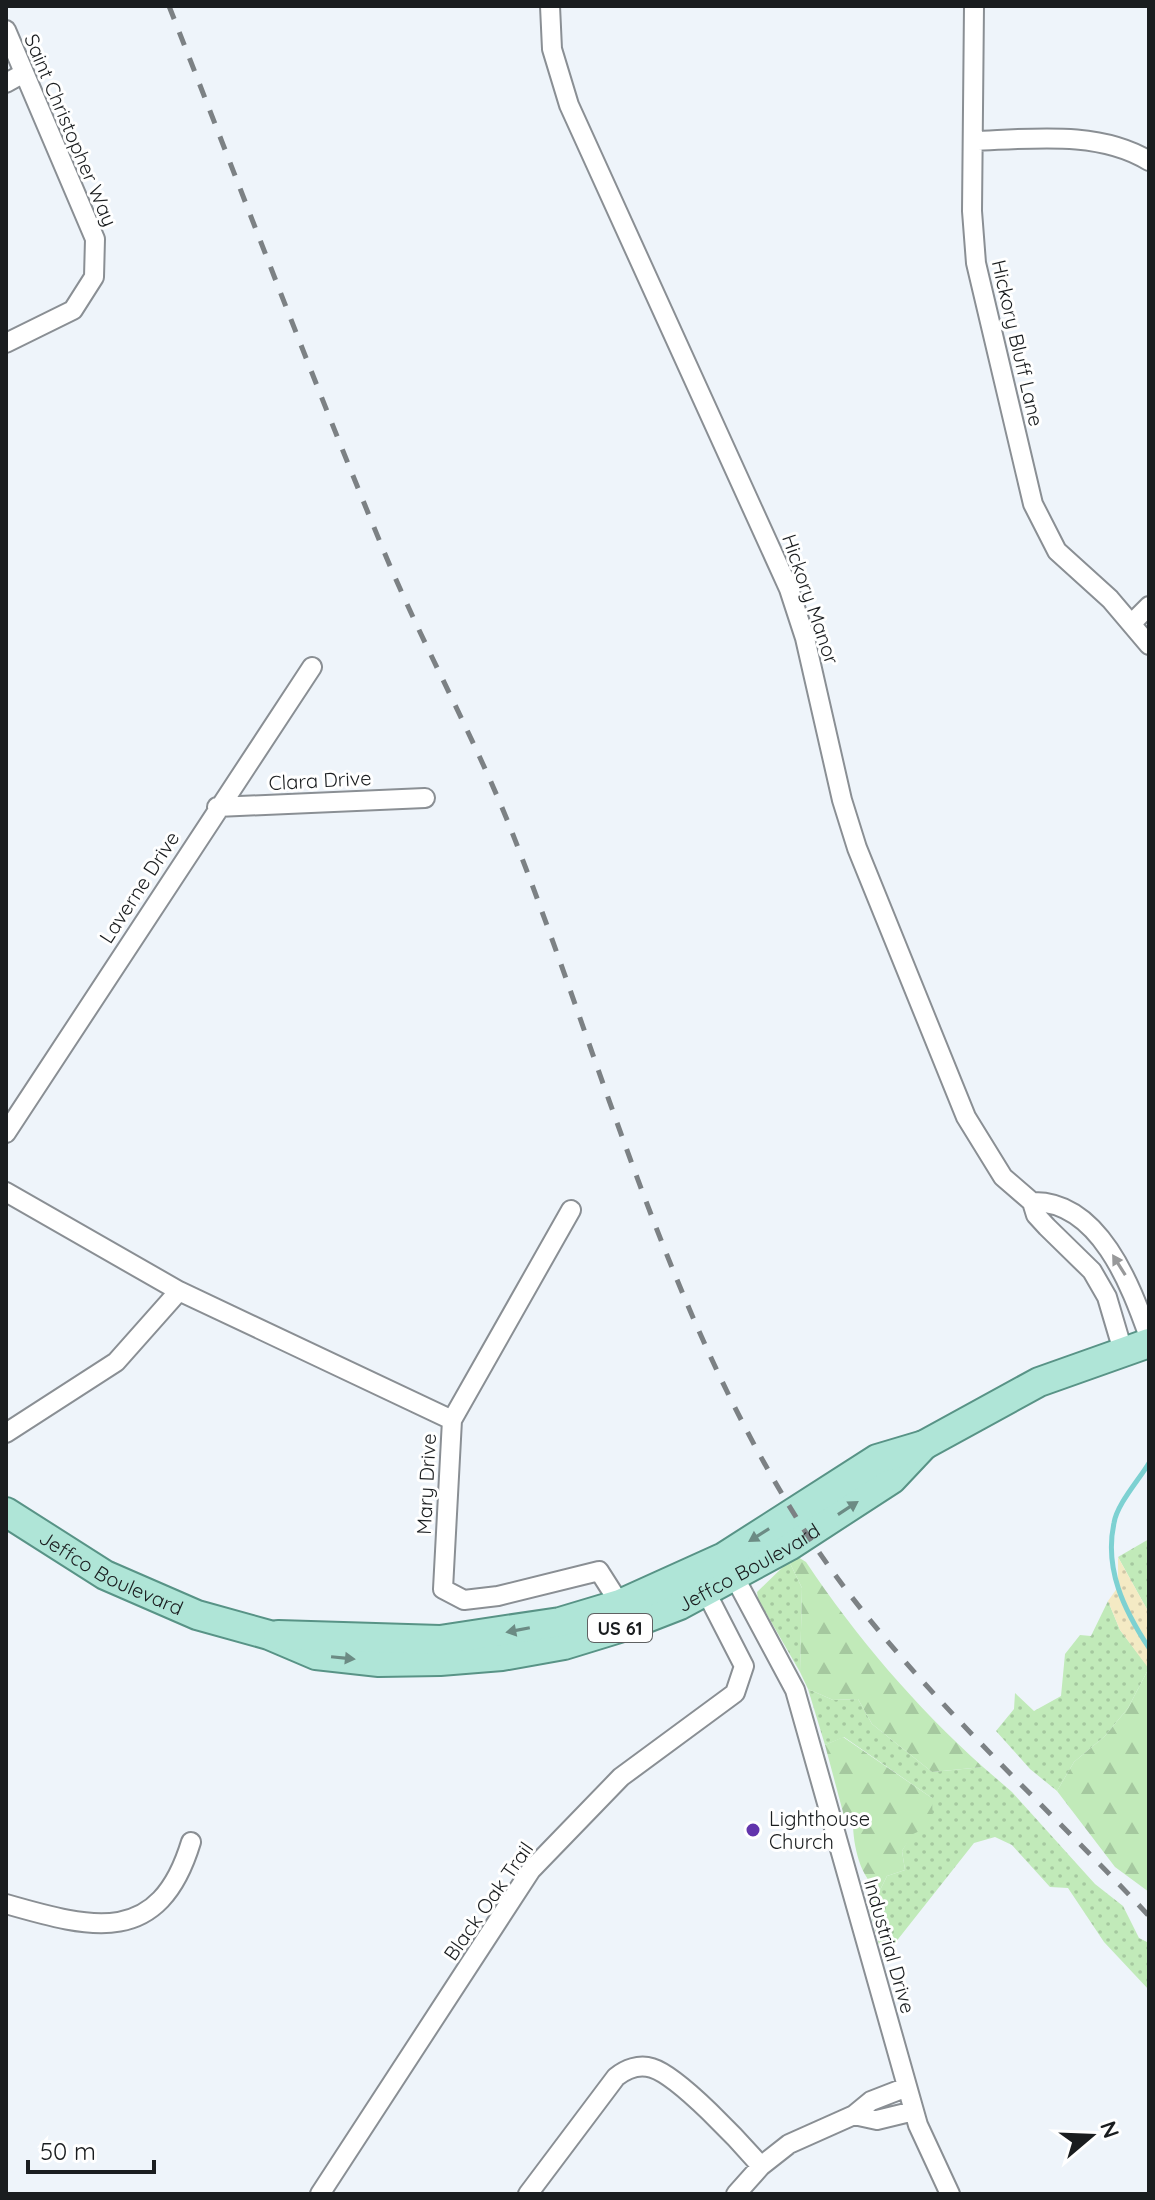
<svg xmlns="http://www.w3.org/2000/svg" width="1155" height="2200" font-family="Quicksand,sans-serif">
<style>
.grass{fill:url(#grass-dots)}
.forest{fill:url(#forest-firs)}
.sand{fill:url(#sand-dots)}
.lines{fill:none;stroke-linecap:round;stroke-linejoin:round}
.stream{stroke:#7dd1d2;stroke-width:5}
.minor-casing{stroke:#8a8f94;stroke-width:22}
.primary-casing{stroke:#589386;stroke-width:32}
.minor{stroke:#fff;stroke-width:18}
.primary{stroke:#afe5d7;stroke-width:28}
.rail{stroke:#7c8184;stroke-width:5;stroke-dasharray:14 14;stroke-linecap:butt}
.oneway{fill:#98999a}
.oneway2{fill:#6c8b84}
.poi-dot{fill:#6234ac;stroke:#fff;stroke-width:3}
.labels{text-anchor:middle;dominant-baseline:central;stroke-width:6;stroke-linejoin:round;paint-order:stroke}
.shield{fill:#fff;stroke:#5f6162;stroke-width:2}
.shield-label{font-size:18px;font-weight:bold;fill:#1a1d1f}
.street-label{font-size:20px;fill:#1a1d1f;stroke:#fff}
.poi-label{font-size:20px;fill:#1a1d1f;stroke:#fff;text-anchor:start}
</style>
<defs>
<pattern id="grass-dots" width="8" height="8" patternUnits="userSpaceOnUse" patternTransform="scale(2)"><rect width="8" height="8" fill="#c1eab9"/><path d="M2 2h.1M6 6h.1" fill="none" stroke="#a5c89f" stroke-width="1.8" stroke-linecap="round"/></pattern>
<pattern id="forest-firs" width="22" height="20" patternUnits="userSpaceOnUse" patternTransform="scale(2)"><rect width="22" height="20" fill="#c1eab9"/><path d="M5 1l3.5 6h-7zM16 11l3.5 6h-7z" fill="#a5c89f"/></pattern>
<pattern id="sand-dots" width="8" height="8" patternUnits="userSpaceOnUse" patternTransform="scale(2)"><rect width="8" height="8" fill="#f4eac4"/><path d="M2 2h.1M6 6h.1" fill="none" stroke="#d1c8a8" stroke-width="1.8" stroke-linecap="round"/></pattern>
</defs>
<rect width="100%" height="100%" fill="#eef4fa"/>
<!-- grass -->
<path class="grass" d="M 1149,1539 L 1149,1613 L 1118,1557 Z
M 789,1561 L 802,1588 L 800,1672 L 758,1599 L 757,1592 Z
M 1108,1601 L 1120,1630 L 1149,1668 L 1128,1708 L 1105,1736 L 1074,1762 L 1057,1791 L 1030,1769 L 996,1731 L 1014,1709 L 1015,1693 L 1034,1711 L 1061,1696 L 1065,1654 L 1080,1635 L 1091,1636 Z
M 808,1689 L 833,1700 L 858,1699 L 872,1724 L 932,1772 L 983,1767 L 1012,1792 L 1095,1884 L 1123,1906 L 1139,1938 L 1149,1943 L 1149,1990 L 1104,1942 L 1068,1888 L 1050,1887 L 1012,1845 L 995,1837 L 974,1843 L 895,1943 L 879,1945 L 867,1899 L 880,1890 L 887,1876 L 905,1870 L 902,1851 L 932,1798 L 844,1737 L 825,1745 Z"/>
<!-- forest -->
<path class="forest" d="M 798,1557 L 806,1562 C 857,1638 915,1706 983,1767 L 932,1772 L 872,1724 L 858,1699 L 833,1700 L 808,1689 L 800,1672 L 802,1588 L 789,1561 Z
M 1149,1668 L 1149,1892 L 1115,1867 L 1057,1791 L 1074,1762 L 1105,1736 L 1128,1708 Z
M 843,1737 L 932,1798 L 933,1825 L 913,1834 L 902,1851 L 905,1870 L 887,1876 L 880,1890 C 860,1880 853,1844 853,1823 L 844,1816 L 825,1745 Z"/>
<!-- sand -->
<path class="sand" d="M 1118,1557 L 1149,1613 L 1149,1669 L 1120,1630 L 1108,1601 L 1118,1587 Z"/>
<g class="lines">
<!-- stream -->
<path class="stream" d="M 1149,1463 C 1139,1480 1117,1504 1114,1523 C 1104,1569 1124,1610 1149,1648"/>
<defs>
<path id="minor" d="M 550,6 L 552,49 L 569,105 L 789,589 L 805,638 L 842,800 L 857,848 L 966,1117 L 1003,1177 L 1032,1202 L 1036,1215 L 1047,1227 L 1092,1271 L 1107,1297 L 1123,1351
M 974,6 L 972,211 L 976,263 L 1033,504 L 1057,551 L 1110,599 L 1149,645
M 6,30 L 95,239 L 94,277 L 73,310 L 6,343
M 6,83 L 24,73
M 973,141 C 1030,139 1099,130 1149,161
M 1132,623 L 1149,606
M 217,807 L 425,798
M 6,1133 L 312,667
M 6,1192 L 179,1291 L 452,1420
M 1032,1202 C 1099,1200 1131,1286 1149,1337
M 571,1210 L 452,1420 L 443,1589 L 464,1600 L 498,1596 L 599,1571 L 620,1604
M 6,1433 L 116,1362 L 179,1291
M 735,1578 L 795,1690 L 918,2125 L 950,2194
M 6,1904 C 93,1929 159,1947 191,1842
M 854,2115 L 877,2120 L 914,2111
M 320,2194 L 531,1870 L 621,1777 L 735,1693 L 744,1666 L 706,1592
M 528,2194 L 616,2077 C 626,2069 639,2064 652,2068 C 679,2076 741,2143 761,2166
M 736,2194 L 761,2166 L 789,2144 L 854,2115 L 871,2101 L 907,2087"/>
<g id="primary">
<path id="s1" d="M 6,1512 L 105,1575 L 197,1615 L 269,1635 L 316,1655 L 379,1662 L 440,1661 L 502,1656 L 564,1645 L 626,1626 L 680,1605 L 789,1546 L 892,1479 L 924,1445"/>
<path d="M 278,1635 L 440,1640 L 560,1622 L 620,1604 L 724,1557 L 877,1459 L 924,1445 L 1039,1382 L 1149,1343"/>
</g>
</defs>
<!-- minor casing -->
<use href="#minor" class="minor-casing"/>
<!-- primary casing -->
<use href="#primary" class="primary-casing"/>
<!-- minor -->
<use href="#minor" class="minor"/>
<!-- primary -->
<use href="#primary" class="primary"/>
<!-- rail -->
<path class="rail" d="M 169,6 C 241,189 310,373 385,554 C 423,645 471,731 508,822 C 601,1057 665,1310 801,1525 C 893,1670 1033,1791 1149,1916"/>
</g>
<!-- one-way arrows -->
<defs><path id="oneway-solid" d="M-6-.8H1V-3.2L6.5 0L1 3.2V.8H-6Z" transform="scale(2)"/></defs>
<use class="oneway" href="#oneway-solid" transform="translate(1119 1265) rotate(-122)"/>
<g class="oneway2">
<use href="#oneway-solid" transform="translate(848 1508) rotate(-33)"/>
<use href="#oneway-solid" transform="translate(759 1535) rotate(148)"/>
<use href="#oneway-solid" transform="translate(518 1630) rotate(169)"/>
<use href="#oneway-solid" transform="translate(343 1658) rotate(6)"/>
</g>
<!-- markers -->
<circle class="poi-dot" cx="753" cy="1830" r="8"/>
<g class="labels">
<!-- shield labels -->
<rect class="shield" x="588" y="1614" width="64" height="28" rx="6"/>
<g class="shield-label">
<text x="620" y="1628">US 61</text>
</g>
<!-- street labels -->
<g class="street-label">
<text transform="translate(71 130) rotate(67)">Saint Christopher Way</text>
<text transform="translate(1018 343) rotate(77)">Hickory Bluff Lane</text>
<text transform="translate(811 599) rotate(71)">Hickory Manor</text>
<text transform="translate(320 780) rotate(-3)">Clara Drive</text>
<text transform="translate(139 887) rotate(-57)">Laverne Drive</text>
<text transform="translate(426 1484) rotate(-87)">Mary Drive</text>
<text stroke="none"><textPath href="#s1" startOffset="794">Jeffco Boulevard</textPath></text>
<text stroke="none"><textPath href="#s1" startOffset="122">Jeffco Boulevard</textPath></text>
<text transform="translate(488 1901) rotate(-55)">Black Oak Trail</text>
<text transform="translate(890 1946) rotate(74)">Industrial Drive</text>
</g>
<!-- poi labels -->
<g class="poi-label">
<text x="769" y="1818">Lighthouse<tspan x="769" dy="23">Church</tspan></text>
</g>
</g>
<!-- border -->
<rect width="1155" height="2200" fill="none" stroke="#1a1d1f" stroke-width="16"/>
<!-- north arrow -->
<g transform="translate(1091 2136) rotate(71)" stroke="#ffffff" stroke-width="6" paint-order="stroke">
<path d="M0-6L14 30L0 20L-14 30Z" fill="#1a1d1f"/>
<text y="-12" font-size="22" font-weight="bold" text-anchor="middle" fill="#1a1d1f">N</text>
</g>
<!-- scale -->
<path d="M28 2160v12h126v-12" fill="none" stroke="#1a1d1f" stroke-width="4"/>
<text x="40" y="2160" font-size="24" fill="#1a1d1f" stroke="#ffffff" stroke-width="6" paint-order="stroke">50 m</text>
</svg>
